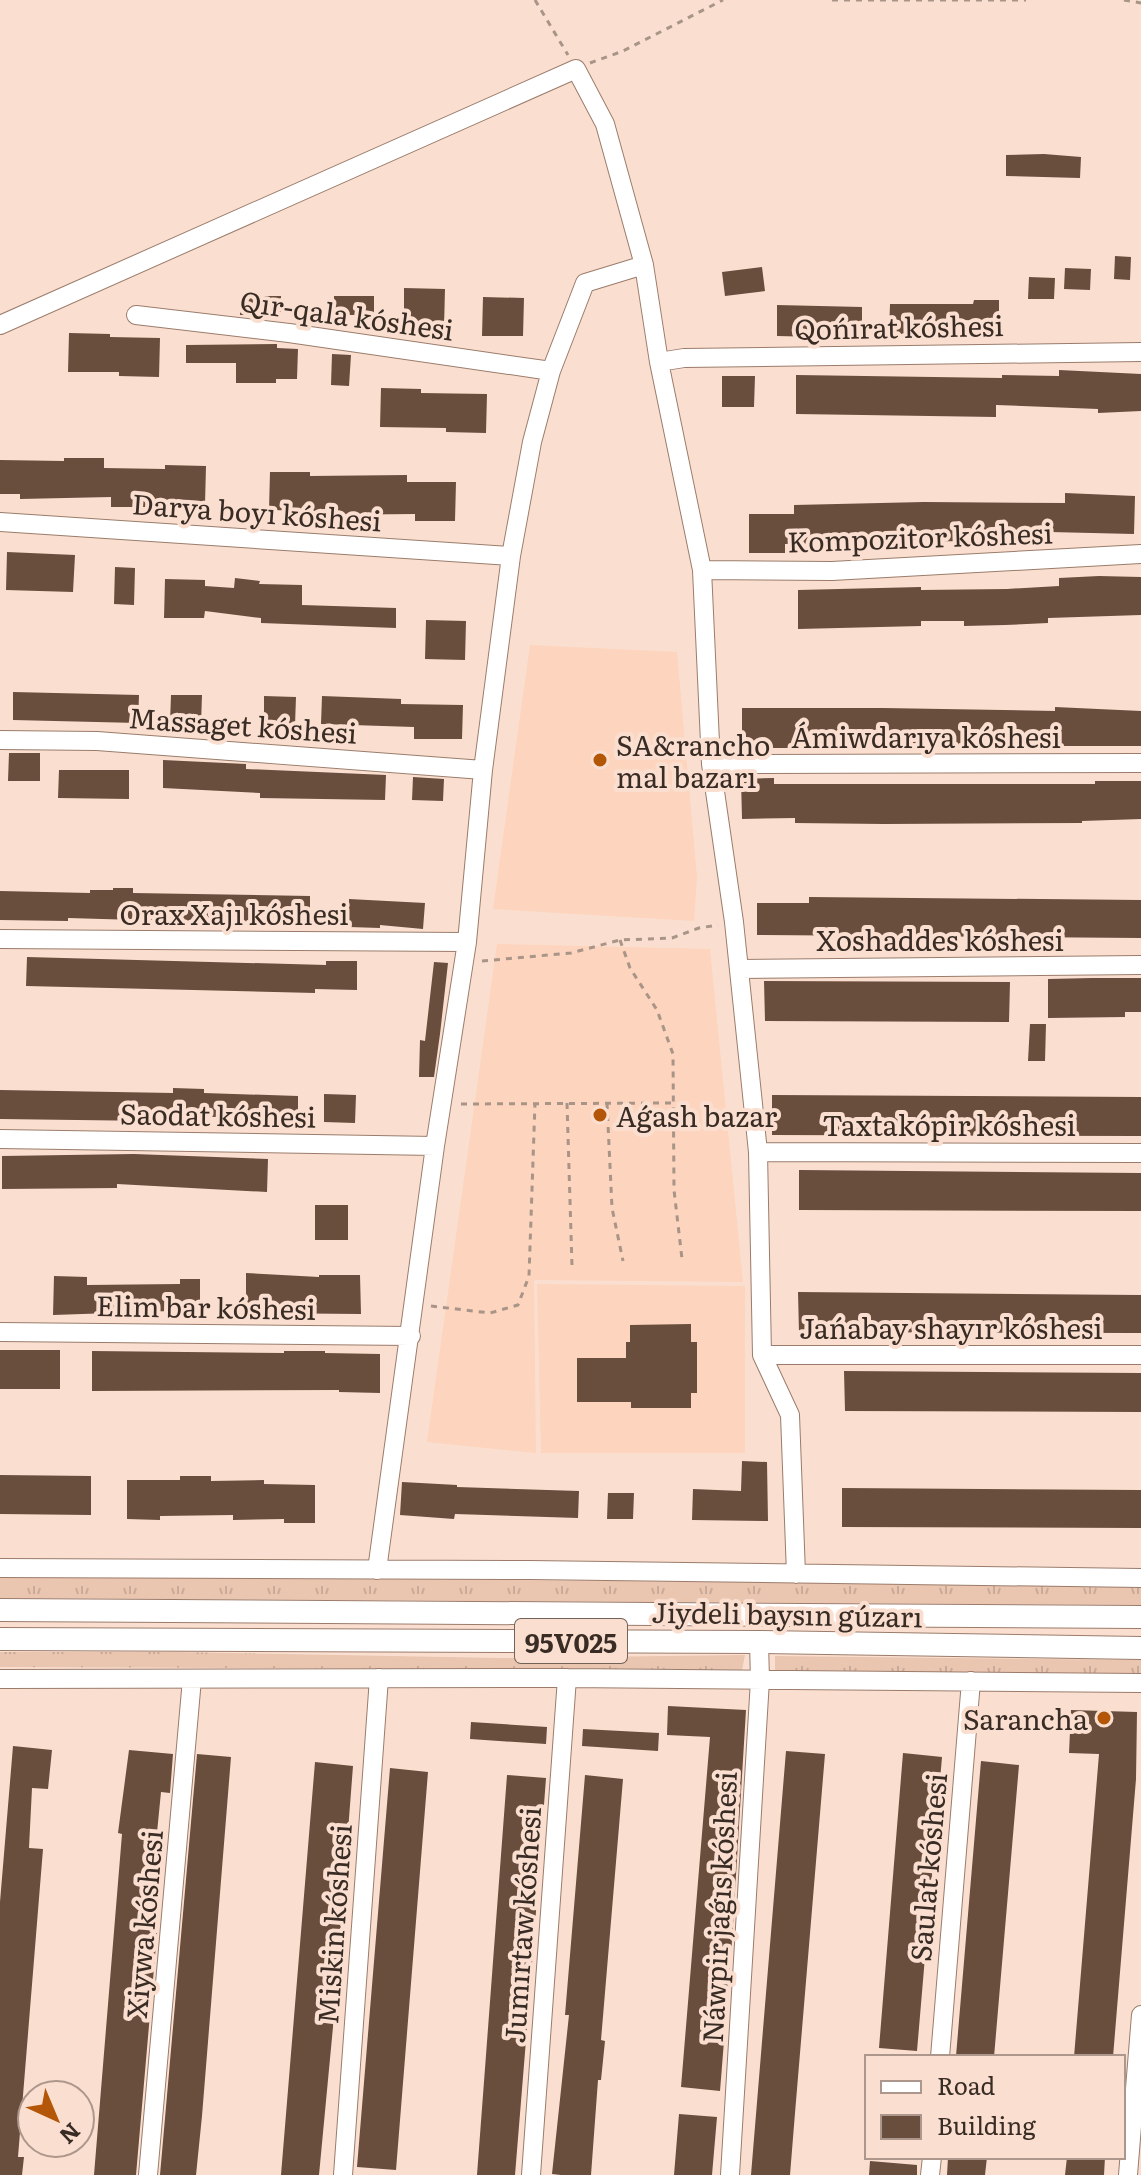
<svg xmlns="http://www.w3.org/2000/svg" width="1141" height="2175" font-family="Literata,serif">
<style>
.built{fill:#fdd4bd}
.grass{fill:url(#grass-tufts)}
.building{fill:#694d3d}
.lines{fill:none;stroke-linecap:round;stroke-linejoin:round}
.minor-casing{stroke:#9b7c6b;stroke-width:20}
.major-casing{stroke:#9b7c6b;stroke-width:24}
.path{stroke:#a99488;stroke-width:3;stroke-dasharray:6 6;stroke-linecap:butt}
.minor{stroke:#fff;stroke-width:18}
.major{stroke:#fff;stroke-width:22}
.poi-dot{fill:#b45607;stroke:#fadfd0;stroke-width:3}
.labels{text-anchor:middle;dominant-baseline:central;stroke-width:8;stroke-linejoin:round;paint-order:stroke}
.shield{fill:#fadfd0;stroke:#736258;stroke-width:2}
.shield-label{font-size:26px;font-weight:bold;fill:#392c25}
.street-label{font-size:28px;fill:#392c25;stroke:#fadfd0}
.poi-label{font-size:28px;fill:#392c25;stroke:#fadfd0;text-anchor:start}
</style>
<defs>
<pattern id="grass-tufts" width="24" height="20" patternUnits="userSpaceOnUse" patternTransform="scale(2)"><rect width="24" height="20" fill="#eac5b0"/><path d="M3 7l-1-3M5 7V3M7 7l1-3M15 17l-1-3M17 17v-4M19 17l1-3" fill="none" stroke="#c9a997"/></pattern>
</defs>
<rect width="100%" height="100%" fill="#fadfd0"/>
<!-- built -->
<path class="built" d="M 530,645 L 677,652 L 697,877 L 694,921 L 493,909 Z
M 497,944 L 710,949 L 743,1282 L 534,1280 L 536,1453 L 427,1442 Z
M 537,1284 L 745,1286 L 745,1453 L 541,1453 Z"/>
<!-- grass -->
<path class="grass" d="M 0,1575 L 1141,1586 L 1141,1605 L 0,1598 Z
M 0,1652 L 176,1652 L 501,1658 L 745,1655 L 742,1670 L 0,1667 Z
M 775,1656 L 1141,1660 L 1141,1674 L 775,1671 Z"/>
<!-- building -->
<path class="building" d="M 1044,154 L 1081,157 L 1080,178 L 1006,176 L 1006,155 Z
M 1115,256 L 1131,257 L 1130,280 L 1114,279 Z
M 762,267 L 765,291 L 725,296 L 722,272 Z
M 1065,268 L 1091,269 L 1090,290 L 1064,289 Z
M 1029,277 L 1055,278 L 1054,299 L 1028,299 Z
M 404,288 L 445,289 L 444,328 L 404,327 Z
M 241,296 L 281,296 L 281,315 L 240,315 Z
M 334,296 L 374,296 L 374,315 L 334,315 Z
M 483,297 L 524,298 L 523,336 L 482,336 Z
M 974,300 L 999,300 L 999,321 L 962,320 L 962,335 L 889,334 L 890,304 L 973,304 Z
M 777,305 L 862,307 L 862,338 L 777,336 Z
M 69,333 L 110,334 L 110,337 L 160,338 L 159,377 L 119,376 L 119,372 L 68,372 Z
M 277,344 L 277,348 L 298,349 L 297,379 L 276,379 L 276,383 L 236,383 L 236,363 L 186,363 L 186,345 Z
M 332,354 L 351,355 L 349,386 L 331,385 Z
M 1059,370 L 1141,374 L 1141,411 L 1098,413 L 1098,409 L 996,405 L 996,417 L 796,414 L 796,375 L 1002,378 L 1002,375 L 1059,376 Z
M 722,376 L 755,376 L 754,407 L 722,407 Z
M 381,388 L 421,389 L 421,393 L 487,394 L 486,433 L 446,432 L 446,428 L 380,427 Z
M 64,458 L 104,458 L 104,468 L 165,469 L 165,465 L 206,466 L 205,504 L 152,504 L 152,507 L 111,507 L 111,497 L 20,499 L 20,494 L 0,494 L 0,460 L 64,461 Z
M 270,472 L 310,472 L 310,476 L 407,475 L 407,482 L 456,482 L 455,521 L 415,521 L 415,514 L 316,515 L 316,511 L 269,510 Z
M 1065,493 L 1135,496 L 1134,534 L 1050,532 L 1050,542 L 917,541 L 785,544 L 785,553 L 749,553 L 749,514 L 794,514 L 794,505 L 924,502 L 1065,503 Z
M 7,552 L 75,555 L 73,592 L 6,590 Z
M 115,567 L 135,568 L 134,605 L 114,604 Z
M 1099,576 L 1141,577 L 1141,615 L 1048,618 L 1048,623 L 1005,625 L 964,626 L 964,621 L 921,621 L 921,626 L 798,629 L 798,590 L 921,587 L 921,590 L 1007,589 L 1059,586 L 1059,578 Z
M 235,578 L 260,581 L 259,584 L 302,585 L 302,605 L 396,608 L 396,628 L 261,623 L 261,618 L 205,611 L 204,618 L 164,618 L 165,579 L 205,580 L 205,586 L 234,588 Z
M 426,620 L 466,621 L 465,660 L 425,659 Z
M 13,692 L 139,695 L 138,723 L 13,720 Z
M 171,695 L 202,695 L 201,724 L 170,723 Z
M 264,696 L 296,697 L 295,725 L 264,724 Z
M 322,696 L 401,699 L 401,704 L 463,705 L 462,739 L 414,739 L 414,727 L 321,724 Z
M 1055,707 L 1141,711 L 1141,746 L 967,746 L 967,748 L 862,744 L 862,748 L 742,748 L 742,708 L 883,708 L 1055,711 Z
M 9,753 L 40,753 L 40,781 L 8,781 Z
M 163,760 L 246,764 L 246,769 L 386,775 L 385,800 L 260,798 L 260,793 L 163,788 Z
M 59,770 L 129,770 L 129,799 L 58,798 Z
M 413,777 L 444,779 L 443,801 L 412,800 Z
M 774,778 L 774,784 L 1095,784 L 1095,781 L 1141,781 L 1141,819 L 1082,821 L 1082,823 L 884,824 L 795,823 L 795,818 L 742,819 L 741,779 Z
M 113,888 L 133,888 L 133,893 L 310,896 L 310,925 L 68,918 L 68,921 L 0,920 L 0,891 L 90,893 L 90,890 L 113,890 Z
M 809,897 L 1141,900 L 1141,938 L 757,935 L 757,903 L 809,903 Z
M 349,899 L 425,903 L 423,929 L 380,925 L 380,928 L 349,927 Z
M 27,957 L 326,965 L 326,961 L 357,961 L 357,990 L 315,989 L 315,993 L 26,986 Z
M 434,962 L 448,963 L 440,1034 L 434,1077 L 419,1077 L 420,1040 L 425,1041 Z
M 1092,978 L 1141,978 L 1141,1012 L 1125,1012 L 1125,1017 L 1048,1018 L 1048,979 Z
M 764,981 L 1010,982 L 1009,1022 L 765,1021 Z
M 1030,1024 L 1046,1024 L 1045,1061 L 1028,1061 Z
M 173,1088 L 204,1089 L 204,1093 L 298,1096 L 298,1124 L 219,1122 L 219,1117 L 155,1116 L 154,1121 L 0,1119 L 0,1090 L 173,1093 Z
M 324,1094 L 356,1095 L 355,1123 L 324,1122 Z
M 772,1095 L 1141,1097 L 1141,1136 L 772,1135 Z
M 134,1154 L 268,1159 L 267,1192 L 117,1184 L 117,1188 L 2,1189 L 2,1156 Z
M 799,1170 L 1141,1173 L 1141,1211 L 799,1210 Z
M 315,1205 L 348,1205 L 348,1240 L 315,1240 Z
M 246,1273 L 319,1277 L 319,1275 L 360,1275 L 361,1314 L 246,1313 Z
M 54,1276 L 87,1277 L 87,1285 L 180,1284 L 180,1279 L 200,1279 L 200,1310 L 53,1315 Z
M 798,1292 L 1141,1295 L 1141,1333 L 799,1332 Z
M 691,1324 L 691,1342 L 697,1342 L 697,1393 L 691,1393 L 691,1408 L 631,1408 L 631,1402 L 577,1402 L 577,1358 L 626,1358 L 626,1342 L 630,1342 L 630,1325 Z
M 0,1350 L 60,1350 L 60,1389 L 0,1389 Z
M 92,1351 L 284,1353 L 284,1351 L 325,1351 L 325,1353 L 380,1354 L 380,1393 L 339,1392 L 339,1390 L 92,1391 Z
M 844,1371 L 1141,1373 L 1141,1412 L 845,1411 Z
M 742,1461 L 767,1462 L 768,1521 L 692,1520 L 693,1489 L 741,1491 Z
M 0,1475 L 91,1476 L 91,1515 L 0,1514 Z
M 180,1476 L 211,1476 L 211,1481 L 264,1480 L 264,1484 L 315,1485 L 315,1523 L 284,1523 L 284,1519 L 233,1520 L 233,1515 L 160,1516 L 160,1520 L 127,1519 L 127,1480 L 180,1480 Z
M 402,1482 L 457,1485 L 457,1487 L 579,1491 L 578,1518 L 455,1514 L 454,1519 L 400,1515 Z
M 842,1488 L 1141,1490 L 1141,1528 L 842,1527 Z
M 608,1493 L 634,1493 L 633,1519 L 607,1519 Z
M 668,1706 L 746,1710 L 732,1941 L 720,2091 L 681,2087 L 710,1737 L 667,1735 Z
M 1071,1710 L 1137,1712 L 1136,1779 L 1113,2057 L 1074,2057 L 1099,1754 L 1069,1753 Z
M 471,1722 L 547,1727 L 546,1744 L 470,1739 Z
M 583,1729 L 659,1733 L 658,1751 L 582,1746 Z
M 13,1746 L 52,1750 L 48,1789 L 32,1788 L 29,1848 L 43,1849 L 18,2157 L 24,2157 L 22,2175 L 0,2175 L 0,1902 Z
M 129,1750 L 173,1754 L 170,1793 L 161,1792 L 155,1853 L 164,1853 L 136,2175 L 94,2175 L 122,1834 L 118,1833 Z
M 786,1751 L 825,1754 L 795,2113 L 790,2175 L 751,2175 Z
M 903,1753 L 942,1757 L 917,2051 L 879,2048 Z
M 197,1754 L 231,1757 L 202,2116 L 196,2175 L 160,2175 Z
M 981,1761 L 1019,1765 L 994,2057 L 956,2056 Z
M 315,1762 L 353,1766 L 333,2027 L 319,2175 L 281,2175 Z
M 390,1768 L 428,1772 L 396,2170 L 357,2167 Z
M 507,1775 L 546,1778 L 530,1991 L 515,2175 L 477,2175 Z
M 585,1775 L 623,1779 L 601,2040 L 605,2041 L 601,2080 L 598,2080 L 591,2175 L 561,2175 L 552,2174 L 569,2015 L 565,2015 Z
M 679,2114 L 717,2117 L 712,2175 L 674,2175 Z
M 948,2157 L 987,2157 L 985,2175 L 947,2175 Z
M 1067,2157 L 1105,2157 L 1104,2175 L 1065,2175 Z
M 870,2161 L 917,2165 L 917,2175 L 869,2175 Z"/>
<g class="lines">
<defs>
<path id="minor" d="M 136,315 L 289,333 L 551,371
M 0,325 L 576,69 L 605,124 L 644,265 L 659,362 L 702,570 L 711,764 L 734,922 L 758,1152 L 762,1355 L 790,1415 L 796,1574
M 659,362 L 684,358 L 1141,352
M 0,522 L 511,556
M 702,570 L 832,571 L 1141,554
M 0,740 L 97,741 L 483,770
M 711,764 L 1141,763
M 0,939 L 467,942
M 739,969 L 1141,965
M 0,1139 L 435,1146
M 758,1152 L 1141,1153
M 0,1332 L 411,1336
M 762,1355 L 1141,1355
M 0,1568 L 529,1570 L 1141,1578
M 377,1570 L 435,1146 L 467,942 L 483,770 L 511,556 L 532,442 L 551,371 L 585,283 L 644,265
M 0,1679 L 567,1678 L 1141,1683
M 940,2057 L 971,1681
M 148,2175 L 192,1679
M 343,2175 L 379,1678
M 531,2175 L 567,1678
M 730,2175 L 760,1680 L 759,1642
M 930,2175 L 932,2157
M 1128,2175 L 1141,2015"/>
<path id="major" d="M 0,1610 L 1141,1617
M 0,1639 L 759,1642 L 1141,1648"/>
</defs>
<!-- minor casing -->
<use href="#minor" class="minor-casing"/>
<!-- major casing -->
<use href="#major" class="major-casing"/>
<!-- path -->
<path class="path" d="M 535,0 L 568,55
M 832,0 L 1026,0
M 1124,0 L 1141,3
M 590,63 L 623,51 L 723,0
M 620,940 L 630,968 L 657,1010 L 673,1054 L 674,1190 L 682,1259
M 482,961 L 571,953 L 620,940 L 672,938 L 699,928 L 718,925
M 567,1103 L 572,1266
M 607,1103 L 612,1208 L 623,1261
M 461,1104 L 673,1103
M 431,1306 L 490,1313 L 518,1305 L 529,1276 L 535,1103"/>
<!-- minor -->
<use href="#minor" class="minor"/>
<!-- major -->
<use href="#major" class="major"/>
</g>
<!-- markers -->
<g class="poi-dot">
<circle cx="600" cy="760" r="8"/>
<circle cx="600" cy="1115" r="8"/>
<circle cx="1104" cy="1718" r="8"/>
</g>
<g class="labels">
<!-- shield labels -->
<rect class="shield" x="515" y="1619" width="112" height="44" rx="6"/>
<g class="shield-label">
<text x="571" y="1641">95V025</text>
</g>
<!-- street labels -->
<g class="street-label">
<text transform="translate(347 314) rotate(8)">Qır-qala kóshesi</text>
<text transform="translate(899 326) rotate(-1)">Qońırat kóshesi</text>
<text transform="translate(257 511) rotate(4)">Darya boyı kóshesi</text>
<text transform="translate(920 536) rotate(-2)">Kompozitor kóshesi</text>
<text transform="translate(243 724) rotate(4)">Massaget kóshesi</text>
<text x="926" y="736">Ámiwdarıya kóshesi</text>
<text x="234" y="913">Orax Xajı kóshesi</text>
<text x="940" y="939">Xoshaddes kóshesi</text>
<text transform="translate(218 1114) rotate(1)">Saodat kóshesi</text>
<text x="949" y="1124">Taxtakópir kóshesi</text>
<text transform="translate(206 1306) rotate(1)">Elim bar kóshesi</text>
<text x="951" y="1327">Jańabay shayır kóshesi</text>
<text transform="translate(787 1613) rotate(1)">Jiydeli baysın gúzarı</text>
<text transform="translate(927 1867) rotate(-85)">Saulat kóshesi</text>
<text transform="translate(718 1907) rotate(-87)">Náwpir jaǵıs kóshesi</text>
<text transform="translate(143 1924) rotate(-85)">Xiywa kóshesi</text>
<text transform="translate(333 1924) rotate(-86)">Miskin kóshesi</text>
<text transform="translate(521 1925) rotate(-86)">Jumırtaw kóshesi</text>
</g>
<!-- poi labels -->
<g class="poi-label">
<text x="616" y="744">SA&amp;rancho<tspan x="616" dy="32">mal bazarı</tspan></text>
<text x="616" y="1115">Aǵash bazar</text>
<text x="1088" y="1718" text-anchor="end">Sarancha</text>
</g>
</g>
<!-- legend -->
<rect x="865" y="2055" width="260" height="104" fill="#fadfd0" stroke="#ad978c" stroke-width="2"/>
<rect x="881" y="2081" width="40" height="12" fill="#ffffff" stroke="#ad978c" stroke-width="2"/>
<text x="937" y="2095" font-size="24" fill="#392c25">Road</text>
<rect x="881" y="2115" width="40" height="24" fill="#694d3d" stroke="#ad978c" stroke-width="2"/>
<text x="937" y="2135" font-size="24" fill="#392c25">Building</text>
<!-- north arrow -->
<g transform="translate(56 2119) rotate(136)"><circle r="38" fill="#fadfd0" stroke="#ad978c" stroke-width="2"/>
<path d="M0-6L14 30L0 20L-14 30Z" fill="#b45607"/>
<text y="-12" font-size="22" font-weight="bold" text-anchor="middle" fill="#392c25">N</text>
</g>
</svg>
